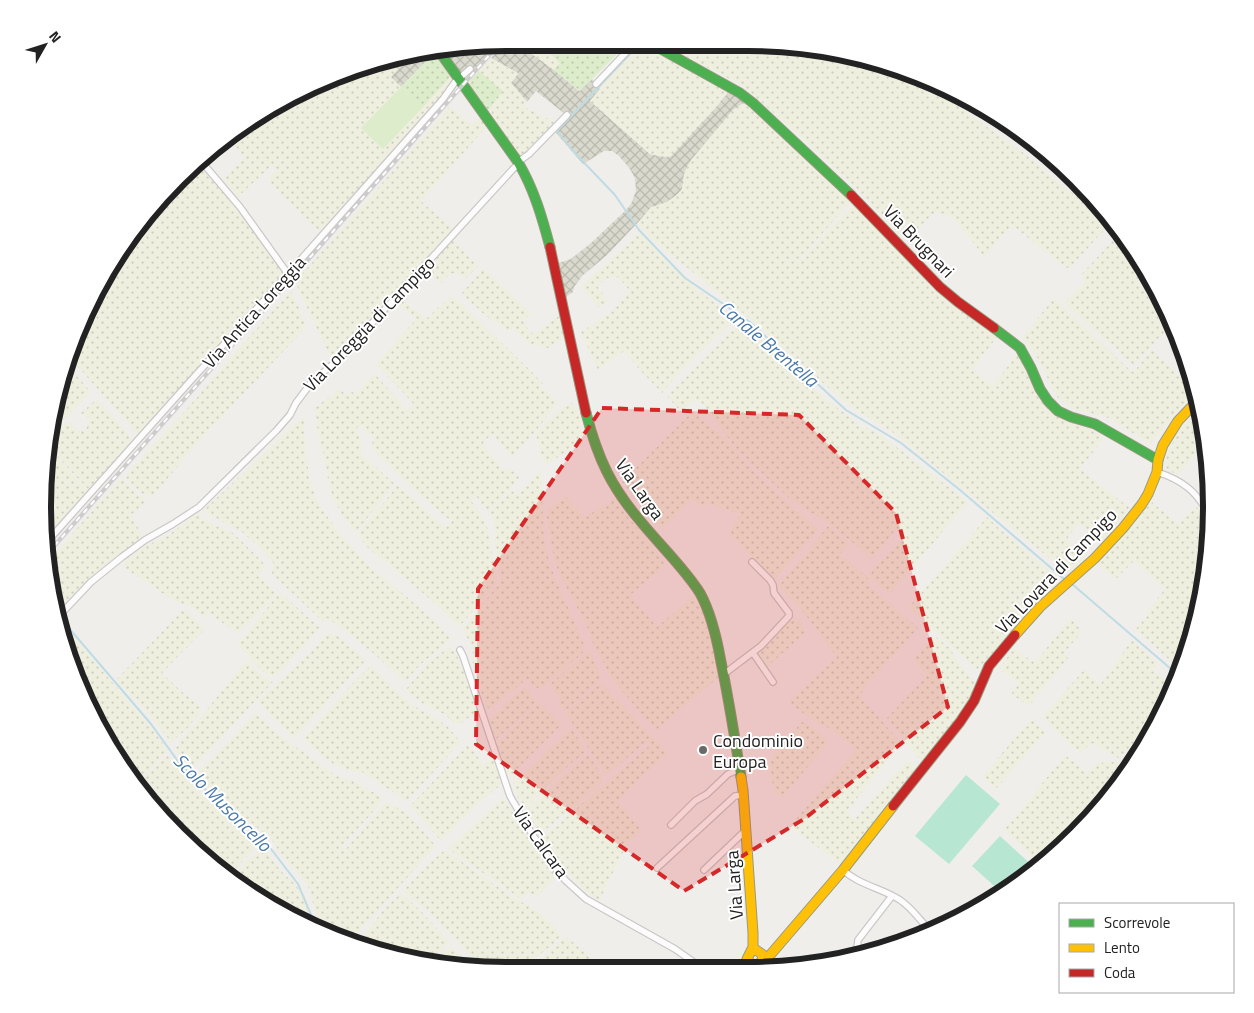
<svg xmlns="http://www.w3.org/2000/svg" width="1254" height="1013" font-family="'Titillium Web',sans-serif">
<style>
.railway{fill:#ede4e9}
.construction{fill:url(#construction-cross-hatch)}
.farmland{fill:url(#farmland-dots)}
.grass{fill:#ddeccb}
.garden{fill:url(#garden-dots)}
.pitch{fill:#b7e6d2}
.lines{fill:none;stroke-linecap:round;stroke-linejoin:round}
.stream{stroke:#bfdbe3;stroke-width:2}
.street-casing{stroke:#c9c8c7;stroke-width:8}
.fast-casing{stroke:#999a82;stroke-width:11}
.slow-casing{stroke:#999a82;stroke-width:11}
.jam-casing{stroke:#999a82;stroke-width:11}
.street{stroke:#fdfcfc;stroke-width:5.5}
.fast{stroke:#4caf50;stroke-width:9}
.slow{stroke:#ffc107;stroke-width:9}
.jam{stroke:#c62828;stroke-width:9}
.rail-casing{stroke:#ccc;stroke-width:4}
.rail{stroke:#fff;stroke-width:2;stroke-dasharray:5.5;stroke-linecap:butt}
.marked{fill:#d62828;fill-opacity:0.2;stroke:#d62828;stroke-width:4;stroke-dasharray:10 6;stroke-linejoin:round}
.poi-dot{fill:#6a6968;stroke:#fff;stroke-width:2}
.labels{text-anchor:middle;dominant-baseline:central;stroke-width:4;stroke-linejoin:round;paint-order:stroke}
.street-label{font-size:18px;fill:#222;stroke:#fff}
.poi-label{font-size:18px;fill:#222;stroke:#fff;text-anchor:start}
.water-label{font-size:19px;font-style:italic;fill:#4a7aab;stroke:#fff}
.rim{fill:none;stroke:#222;stroke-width:6}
</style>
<defs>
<pattern id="construction-cross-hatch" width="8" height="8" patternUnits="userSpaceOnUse" patternTransform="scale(1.25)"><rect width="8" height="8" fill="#d9d9cd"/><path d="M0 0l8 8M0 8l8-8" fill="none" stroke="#babab0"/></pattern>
<pattern id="farmland-dots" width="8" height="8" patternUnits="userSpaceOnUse" patternTransform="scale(1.25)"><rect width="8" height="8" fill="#efefdf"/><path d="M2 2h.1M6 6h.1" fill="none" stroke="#cdcdbf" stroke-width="1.8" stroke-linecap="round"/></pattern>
<pattern id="garden-dots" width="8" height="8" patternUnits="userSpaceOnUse" patternTransform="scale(1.25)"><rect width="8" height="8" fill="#ddeccb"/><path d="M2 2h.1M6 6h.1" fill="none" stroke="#bdcaae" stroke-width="1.8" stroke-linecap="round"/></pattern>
</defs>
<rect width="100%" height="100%" fill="#f0eeeb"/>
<!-- railway -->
<path class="railway" d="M 506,43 L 466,85 L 464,81 L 497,44 Z
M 459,85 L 462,90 L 48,557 L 47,550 Z"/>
<!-- construction -->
<path class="construction" d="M 506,43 L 517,43 L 554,70 L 579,91 L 592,79 L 600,89 L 590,101 L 650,154 L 658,156 L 667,157 L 671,156 L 727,94 L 728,89 L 747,102 L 733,110 L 687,167 L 684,175 L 682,189 L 678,194 L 667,202 L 647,212 L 643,217 L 607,255 L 582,276 L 574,287 L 573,292 L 566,297 L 558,263 L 571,259 L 591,243 L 625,211 L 631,204 L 636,191 L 635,178 L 630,169 L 619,156 L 612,151 L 604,151 L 583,164 L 556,133 L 558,128 L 570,118 L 536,91 L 527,102 L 511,83 L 518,73 L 491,58 Z
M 497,44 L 471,73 L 466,70 L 461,72 L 458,71 L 442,51 Z
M 435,52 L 401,87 L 390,77 L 411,55 Z"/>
<!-- farmland -->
<path class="farmland" d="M 517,43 L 544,43 L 542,46 L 560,64 L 554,70 Z
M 660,43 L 778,44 L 923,77 L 972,116 L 1025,154 L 1059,183 L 1104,216 L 1107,224 L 1105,229 L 1071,267 L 1066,268 L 1012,225 L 984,257 L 969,237 L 953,218 L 936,211 L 905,241 L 863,195 L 812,147 L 743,86 Z
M 647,45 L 728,89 L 727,94 L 722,98 L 719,104 L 685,141 L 671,156 L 667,157 L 650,154 L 590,101 L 600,89 L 599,88 L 634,52 L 639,48 Z
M 411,55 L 391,77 L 401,87 L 361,128 L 452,75 L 453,78 L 451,84 L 445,93 L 322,234 L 269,183 L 271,180 L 269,178 L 277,170 L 272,165 L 238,197 L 223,179 L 245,158 L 230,139 L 275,105 L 387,58 Z
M 491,58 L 518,74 L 511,83 L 527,102 L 525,107 L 549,119 L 556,124 L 521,157 L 519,157 L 490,115 L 492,113 L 490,109 L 503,91 L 479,71 Z
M 747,102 L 852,200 L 797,262 L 800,261 L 854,204 L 943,298 L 997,337 L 972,370 L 993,386 L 1017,354 L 1029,373 L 1037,395 L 1056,416 L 1098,433 L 1104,438 L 1080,469 L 1130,508 L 1102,542 L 1079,523 L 1067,539 L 1085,558 L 1068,573 L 891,431 L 848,405 L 748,317 L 648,236 L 638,223 L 651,207 L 667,202 L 678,194 L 682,189 L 684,175 L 687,167 L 691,160 L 733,110 L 742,104 Z
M 450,106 L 472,125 L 481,116 L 488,125 L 421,201 L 453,229 L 338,355 L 334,358 L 332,357 L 329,354 L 295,282 Z
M 1005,128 L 1054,158 L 1071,177 L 1027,145 Z
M 199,162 L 219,185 L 283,272 L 284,275 L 139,435 L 70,358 L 105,274 L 179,178 Z
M 640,233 L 666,261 L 692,285 L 735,319 L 683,369 L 662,393 L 639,369 L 624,351 L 598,370 L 581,332 L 612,312 L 630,291 L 618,277 L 607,278 L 597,286 L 608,301 L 599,308 L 581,286 Z
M 1119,234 L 1124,238 L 1164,301 L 1172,323 L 1143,356 L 1133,365 L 1064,303 L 1084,283 L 1085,280 L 1081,275 Z
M 453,240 L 478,266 L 465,279 L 458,274 L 454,273 L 450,274 L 440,284 L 426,269 Z
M 484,268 L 531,313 L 523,321 L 529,331 L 534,334 L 559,316 L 564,337 L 548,348 L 527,343 L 514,328 L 508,331 L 486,316 L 465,297 L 462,293 Z
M 291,291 L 297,303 L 306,327 L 265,371 L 197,443 L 153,496 L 143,494 L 126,479 L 128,473 L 194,401 L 237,350 Z
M 452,295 L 533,373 L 543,384 L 541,386 L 558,403 L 535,432 L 512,457 L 493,434 L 483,442 L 485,447 L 505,471 L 509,468 L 520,478 L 488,512 L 476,496 L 471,501 L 476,507 L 485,521 L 488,530 L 497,581 L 490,592 L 459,627 L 439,607 L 392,567 L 369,549 L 357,535 L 398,485 L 446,528 L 452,522 L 413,489 L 371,448 L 373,440 L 372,433 L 366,434 L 364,426 L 357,427 L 361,442 L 361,454 L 395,484 L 356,532 L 342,515 L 333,498 L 328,480 L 326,465 L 318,432 L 315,408 L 340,389 L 347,396 L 351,391 L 355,394 L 360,390 L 374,373 L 407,410 L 413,404 L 412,402 L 376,364 L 416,319 L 397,303 L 401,298 L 426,319 Z
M 1054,298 L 1132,372 L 1136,369 L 1152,350 L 1195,391 L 1150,444 L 1109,418 L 1071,408 L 1057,397 L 1036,355 L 1022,338 Z
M 741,321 L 787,362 L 812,387 L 835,406 L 859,424 L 881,435 L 968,502 L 890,594 L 868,576 L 905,536 L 896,529 L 872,558 L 828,523 L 791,500 L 738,451 L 701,402 L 694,400 L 680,411 L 667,396 Z
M 67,365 L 91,392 L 52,432 L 58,386 Z
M 97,399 L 122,427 L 134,443 L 89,490 L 50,449 L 52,436 L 68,421 L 78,430 L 86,432 L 89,417 L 80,414 Z
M 571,402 L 577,409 L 580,417 L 582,431 L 581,439 L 579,442 L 547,465 L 542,458 L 536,435 L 556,412 Z
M 1199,408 L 1205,442 L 1178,476 L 1165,467 L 1167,456 L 1171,446 L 1177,434 Z
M 693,411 L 727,440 L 742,459 L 765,483 L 817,528 L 817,531 L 774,580 L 730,534 L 730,530 L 741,514 L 707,503 L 704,508 L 692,499 L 662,529 L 653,519 L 622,482 Z
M 305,415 L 304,434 L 306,457 L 310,479 L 318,503 L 339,533 L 370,567 L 400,591 L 436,622 L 451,639 L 420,665 L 406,681 L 395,673 L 373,653 L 346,631 L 327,618 L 323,622 L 272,574 L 273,562 L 261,549 L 242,532 L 203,511 Z
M 50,451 L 88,491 L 46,541 L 43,506 Z
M 541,470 L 544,541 L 550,566 L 585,647 L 582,654 L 544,686 L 537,688 L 527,679 L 490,709 L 488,708 L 484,701 L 472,660 L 473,650 L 463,629 L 471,617 L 501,582 L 495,541 L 494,522 L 489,513 L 512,491 L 517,495 Z
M 121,478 L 138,495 L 146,499 L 145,502 L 132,514 L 133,519 L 143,536 L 102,571 L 67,605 L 64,598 L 57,576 L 56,562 L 53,556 Z
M 565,496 L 585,518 L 603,505 L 605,507 L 615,498 L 621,509 L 654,547 L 665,565 L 630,595 L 657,627 L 693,596 L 703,614 L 708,628 L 720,676 L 657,729 L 645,718 L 612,679 L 594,646 L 587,626 L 560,575 L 554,559 L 546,512 Z
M 1152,502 L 1178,524 L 1194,508 L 1197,507 L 1209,525 L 1208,567 L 1187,655 L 1180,670 L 1136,629 L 1148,615 L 1146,613 L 1165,589 L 1134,561 L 1116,579 L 1098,564 Z
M 196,514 L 216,526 L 233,533 L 262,561 L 265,566 L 259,575 L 276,594 L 238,634 L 209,613 L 205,618 L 191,606 L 177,602 L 165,595 L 122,566 L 126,560 L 138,550 L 170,534 Z
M 987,517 L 1002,531 L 1056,576 L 1058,579 L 977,670 L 909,607 Z
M 828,526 L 849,543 L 840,555 L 866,576 L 869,580 L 868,585 L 918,628 L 869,682 L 860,696 L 901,743 L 847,811 L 854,820 L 883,787 L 908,760 L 915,769 L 840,864 L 790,826 L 856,750 L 847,741 L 829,728 L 813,720 L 796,708 L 789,702 L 837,657 L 826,644 L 819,632 L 799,607 L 779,586 Z
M 48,562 L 52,567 L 52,573 L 57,596 L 62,607 L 58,613 L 51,597 Z
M 280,592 L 320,628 L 283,669 L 277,675 L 271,675 L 266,674 L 259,668 L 238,644 Z
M 183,610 L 188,612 L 205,629 L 162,673 L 181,691 L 200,706 L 201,712 L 186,730 L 171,742 L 140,704 L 116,680 L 181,612 Z
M 1070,618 L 1080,629 L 1081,633 L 1064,653 L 1068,658 L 1029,706 L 1011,694 L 1019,683 L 999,669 L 1014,648 L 1035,663 Z
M 791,619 L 801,621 L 805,633 L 767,667 L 759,656 L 759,653 Z
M 63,622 L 97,665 L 151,727 L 168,751 L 135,784 L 90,712 L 61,624 Z
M 327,634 L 335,634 L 366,660 L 294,738 L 257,702 L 287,675 L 318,645 L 324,636 Z
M 935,636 L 951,649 L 953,654 L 977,685 L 965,706 L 923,763 L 887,718 L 927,676 L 914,659 Z
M 1132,640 L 1158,664 L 1153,672 L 1162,676 L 1174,685 L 1149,738 L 1144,745 L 1138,740 L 1118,758 L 1093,743 L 1079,753 L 1042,717 L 1084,670 L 1100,685 Z
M 450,647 L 454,649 L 470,684 L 479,711 L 459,724 L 456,724 L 444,714 L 422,703 L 408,693 L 407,688 L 431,660 L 444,651 Z
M 590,650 L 601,679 L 565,711 L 562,708 L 560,699 L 550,684 Z
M 247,660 L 261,675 L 273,682 L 192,769 L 174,750 Z
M 371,665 L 401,696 L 419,709 L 436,718 L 448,727 L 461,742 L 407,801 L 362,772 L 350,771 L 332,763 L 303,739 L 348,688 Z
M 601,683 L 653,737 L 668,754 L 646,772 L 618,801 L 641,830 L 628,842 L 599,901 L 581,887 L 568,873 L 541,839 L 649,746 L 647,741 L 606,776 L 566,713 Z
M 524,687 L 538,702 L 528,712 L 494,741 L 488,721 Z
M 539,703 L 553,715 L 560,723 L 560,726 L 511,775 L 507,772 L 497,744 Z
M 256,713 L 274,731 L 335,775 L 354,781 L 383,798 L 374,811 L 342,846 L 345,850 L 386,802 L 407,813 L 436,846 L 350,941 L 327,932 L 316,913 L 307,884 L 281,855 L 274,843 L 265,834 L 214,793 L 197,774 Z
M 1031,719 L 1046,732 L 996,789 L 982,777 Z
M 802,722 L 810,725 L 829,741 L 782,798 L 775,792 L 770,773 L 769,761 Z
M 572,728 L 586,751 L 555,778 L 526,808 L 517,796 L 513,783 L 529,769 Z
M 467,745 L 474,750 L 483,766 L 487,761 L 493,759 L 502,784 L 481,801 L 441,841 L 410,806 Z
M 588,754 L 601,773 L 603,781 L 579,803 L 540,834 L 528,814 L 527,810 L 529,807 Z
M 167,755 L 198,792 L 246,831 L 259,844 L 228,877 L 224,874 L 136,786 Z
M 1065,755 L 1087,773 L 1097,763 L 1133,761 L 1097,812 L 1040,865 L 1004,829 L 1016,816 Z
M 503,798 L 506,801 L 526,835 L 557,876 L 542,892 L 537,896 L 529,893 L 521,899 L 448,849 Z
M 263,847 L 281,871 L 296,885 L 301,894 L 306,900 L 312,921 L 317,929 L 302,923 L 230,878 Z
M 445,850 L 511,896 L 534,909 L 555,926 L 561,936 L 553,944 L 529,963 L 520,970 L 482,970 L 456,940 L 430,913 L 403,891 L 431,861 Z
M 401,893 L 419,909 L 450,942 L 429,962 L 387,955 L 360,945 L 363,941 L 367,931 L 385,908 Z
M 565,937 L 574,943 L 591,959 L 598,970 L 534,970 L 532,967 Z
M 452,947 L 467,962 L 475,969 L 434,963 L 445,952 Z"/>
<!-- grass -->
<path class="grass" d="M 401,87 L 423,107 L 383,149 L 361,128 Z"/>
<!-- garden -->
<path class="garden" d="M 544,43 L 573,43 L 576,45 L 578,43 L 623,43 L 623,45 L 620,51 L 580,91 L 554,70 L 560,63 L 541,46 Z
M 435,52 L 452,75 L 423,107 L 401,87 Z
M 479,71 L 503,91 L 487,112 L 468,85 L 471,82 L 470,80 Z"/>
<!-- pitch -->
<path class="pitch" d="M 966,775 L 1000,804 L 949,864 L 915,836 Z
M 1000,836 L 1036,869 L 1030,874 L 1001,892 L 972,866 Z"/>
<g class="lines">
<!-- stream -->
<path class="stream" d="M 630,54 L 557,131 L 572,150 L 615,195 L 639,230 L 685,278 L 750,322 L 846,410 L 901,443 L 960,490 L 1064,579
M 49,558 L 54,567 L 59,595 L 64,606
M 1072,584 L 1178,675
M 66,611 L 65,623 L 68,627 L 151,724 L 180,764 L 210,794 L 261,836 L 298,884 L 317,929"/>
<defs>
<path id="street" d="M 596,84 L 634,44 L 636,43
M 201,161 L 240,207 L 288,274
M 518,162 L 529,154 L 567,115
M 1157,472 C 1182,480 1198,492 1209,516
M 46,543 L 194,377 L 288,274 L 443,99 L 455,82 L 470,69
M 58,617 L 91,582 L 122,557 L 145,540 L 173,524 L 199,507 L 276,431 L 290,415 L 296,403 L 311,383 L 340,358 L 514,168 L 519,164
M 460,650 L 463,656 L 510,796 L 529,829 L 549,860 L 565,880 L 586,899 L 675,949 L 705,970
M 753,653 L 773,682
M 724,674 L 761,646 L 789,616 L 789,613 L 774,593 L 773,585 L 770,580 L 752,562
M 671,825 L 695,801 L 707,794 L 728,774 L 740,769
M 657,868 L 735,796 L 744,795
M 704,870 L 746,830
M 843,870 C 859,885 882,888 900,900 C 912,908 920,920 930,931
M 856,957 L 858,940 L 892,896"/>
<path id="fast" d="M 650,43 L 740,93 L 753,103 L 851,195
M 439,51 L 518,162 C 534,189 542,217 550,247
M 994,328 L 1020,348 L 1031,368 L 1040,389 L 1048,401 L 1058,411 L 1071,417 L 1095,424 L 1158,460
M 586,413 C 598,459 611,487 642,523 C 660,545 685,569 700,593 C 711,613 717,639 721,662 C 729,700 735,739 741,777"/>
<path id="slow" d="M 1015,635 L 1040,607 L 1095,558 L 1123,528 L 1142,504 L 1148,494 L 1157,472 L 1158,460 L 1163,445 L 1178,421 L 1198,400
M 741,777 L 743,790 L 753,933 L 753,947 L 747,959 L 752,965 L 757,965 L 763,960 L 762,954 L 756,950 L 751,951
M 762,962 L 771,954 L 843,870 L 893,806"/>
<path id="jam" d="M 851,195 L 940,287 L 958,302 L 994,328
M 550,247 L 586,413
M 893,806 L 960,722 L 974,701 L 989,666 L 1015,635"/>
</defs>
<!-- street casing -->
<use href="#street" class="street-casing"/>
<!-- fast casing -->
<use href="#fast" class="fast-casing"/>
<!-- slow casing -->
<use href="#slow" class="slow-casing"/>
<!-- jam casing -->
<use href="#jam" class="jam-casing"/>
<!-- street -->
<use href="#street" class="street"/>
<!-- fast -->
<use href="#fast" class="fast"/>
<!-- slow -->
<use href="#slow" class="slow"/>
<!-- jam -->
<use href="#jam" class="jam"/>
<defs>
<path id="rail" d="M 47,554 L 500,43"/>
</defs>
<!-- rail casing -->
<use href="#rail" class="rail-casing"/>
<!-- rail -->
<use href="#rail" class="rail"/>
</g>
<!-- marked area -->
<path class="marked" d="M 602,408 L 799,415 L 896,513 L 948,707 L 804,819 L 684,891 L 476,744 L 478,589 Z"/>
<!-- markers -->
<circle class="poi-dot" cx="703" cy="750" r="5"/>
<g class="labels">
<!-- street labels -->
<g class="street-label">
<text transform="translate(919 241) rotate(46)">Via Brugnari</text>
<text transform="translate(254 312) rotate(-48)">Via Antica Loreggia</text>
<text transform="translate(369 324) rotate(-46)">Via Loreggia di Campigo</text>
<text transform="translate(640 489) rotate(55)">Via Larga</text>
<text transform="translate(1056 571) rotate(-46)">Via Lovara di Campigo</text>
<text transform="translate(541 842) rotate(55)">Via Calcara</text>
<text transform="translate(734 885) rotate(-94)">Via Larga</text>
</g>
<!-- poi labels -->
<g class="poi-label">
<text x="713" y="740">Condominio<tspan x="713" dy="21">Europa</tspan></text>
</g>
<!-- water labels -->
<g class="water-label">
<text transform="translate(769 343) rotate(40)">Canale Brentella</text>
<text transform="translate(223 802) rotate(45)">Scolo Musoncello</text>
</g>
</g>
<!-- crop -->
<path d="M0 0H1254V1013H0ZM506 51H748A455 455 0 0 1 1203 506V507A455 455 0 0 1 748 962H506A455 455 0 0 1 51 507V506A455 455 0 0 1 506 51Z" fill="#fff" fill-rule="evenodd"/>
<path class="rim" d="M506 51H748A455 455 0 0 1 1203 506V507A455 455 0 0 1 748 962H506A455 455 0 0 1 51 507V506A455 455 0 0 1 506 51Z"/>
<!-- legend -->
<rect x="1059" y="903" width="175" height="90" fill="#ffffff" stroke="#a7a7a7"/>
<rect x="1069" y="919" width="25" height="8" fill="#4caf50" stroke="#a7a7a7"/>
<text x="1104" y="928" font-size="15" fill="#222222">Scorrevole</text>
<rect x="1069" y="944" width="25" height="8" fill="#ffc107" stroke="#a7a7a7"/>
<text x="1104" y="953" font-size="15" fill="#222222">Lento</text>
<rect x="1069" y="969" width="25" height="8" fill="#c62828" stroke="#a7a7a7"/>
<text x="1104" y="978" font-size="15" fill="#222222">Coda</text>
<!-- north arrow -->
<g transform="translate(45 45) rotate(51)" stroke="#ffffff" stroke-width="4" paint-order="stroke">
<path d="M0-4L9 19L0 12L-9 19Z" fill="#222222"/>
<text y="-8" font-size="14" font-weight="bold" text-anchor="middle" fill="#222222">N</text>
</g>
</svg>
